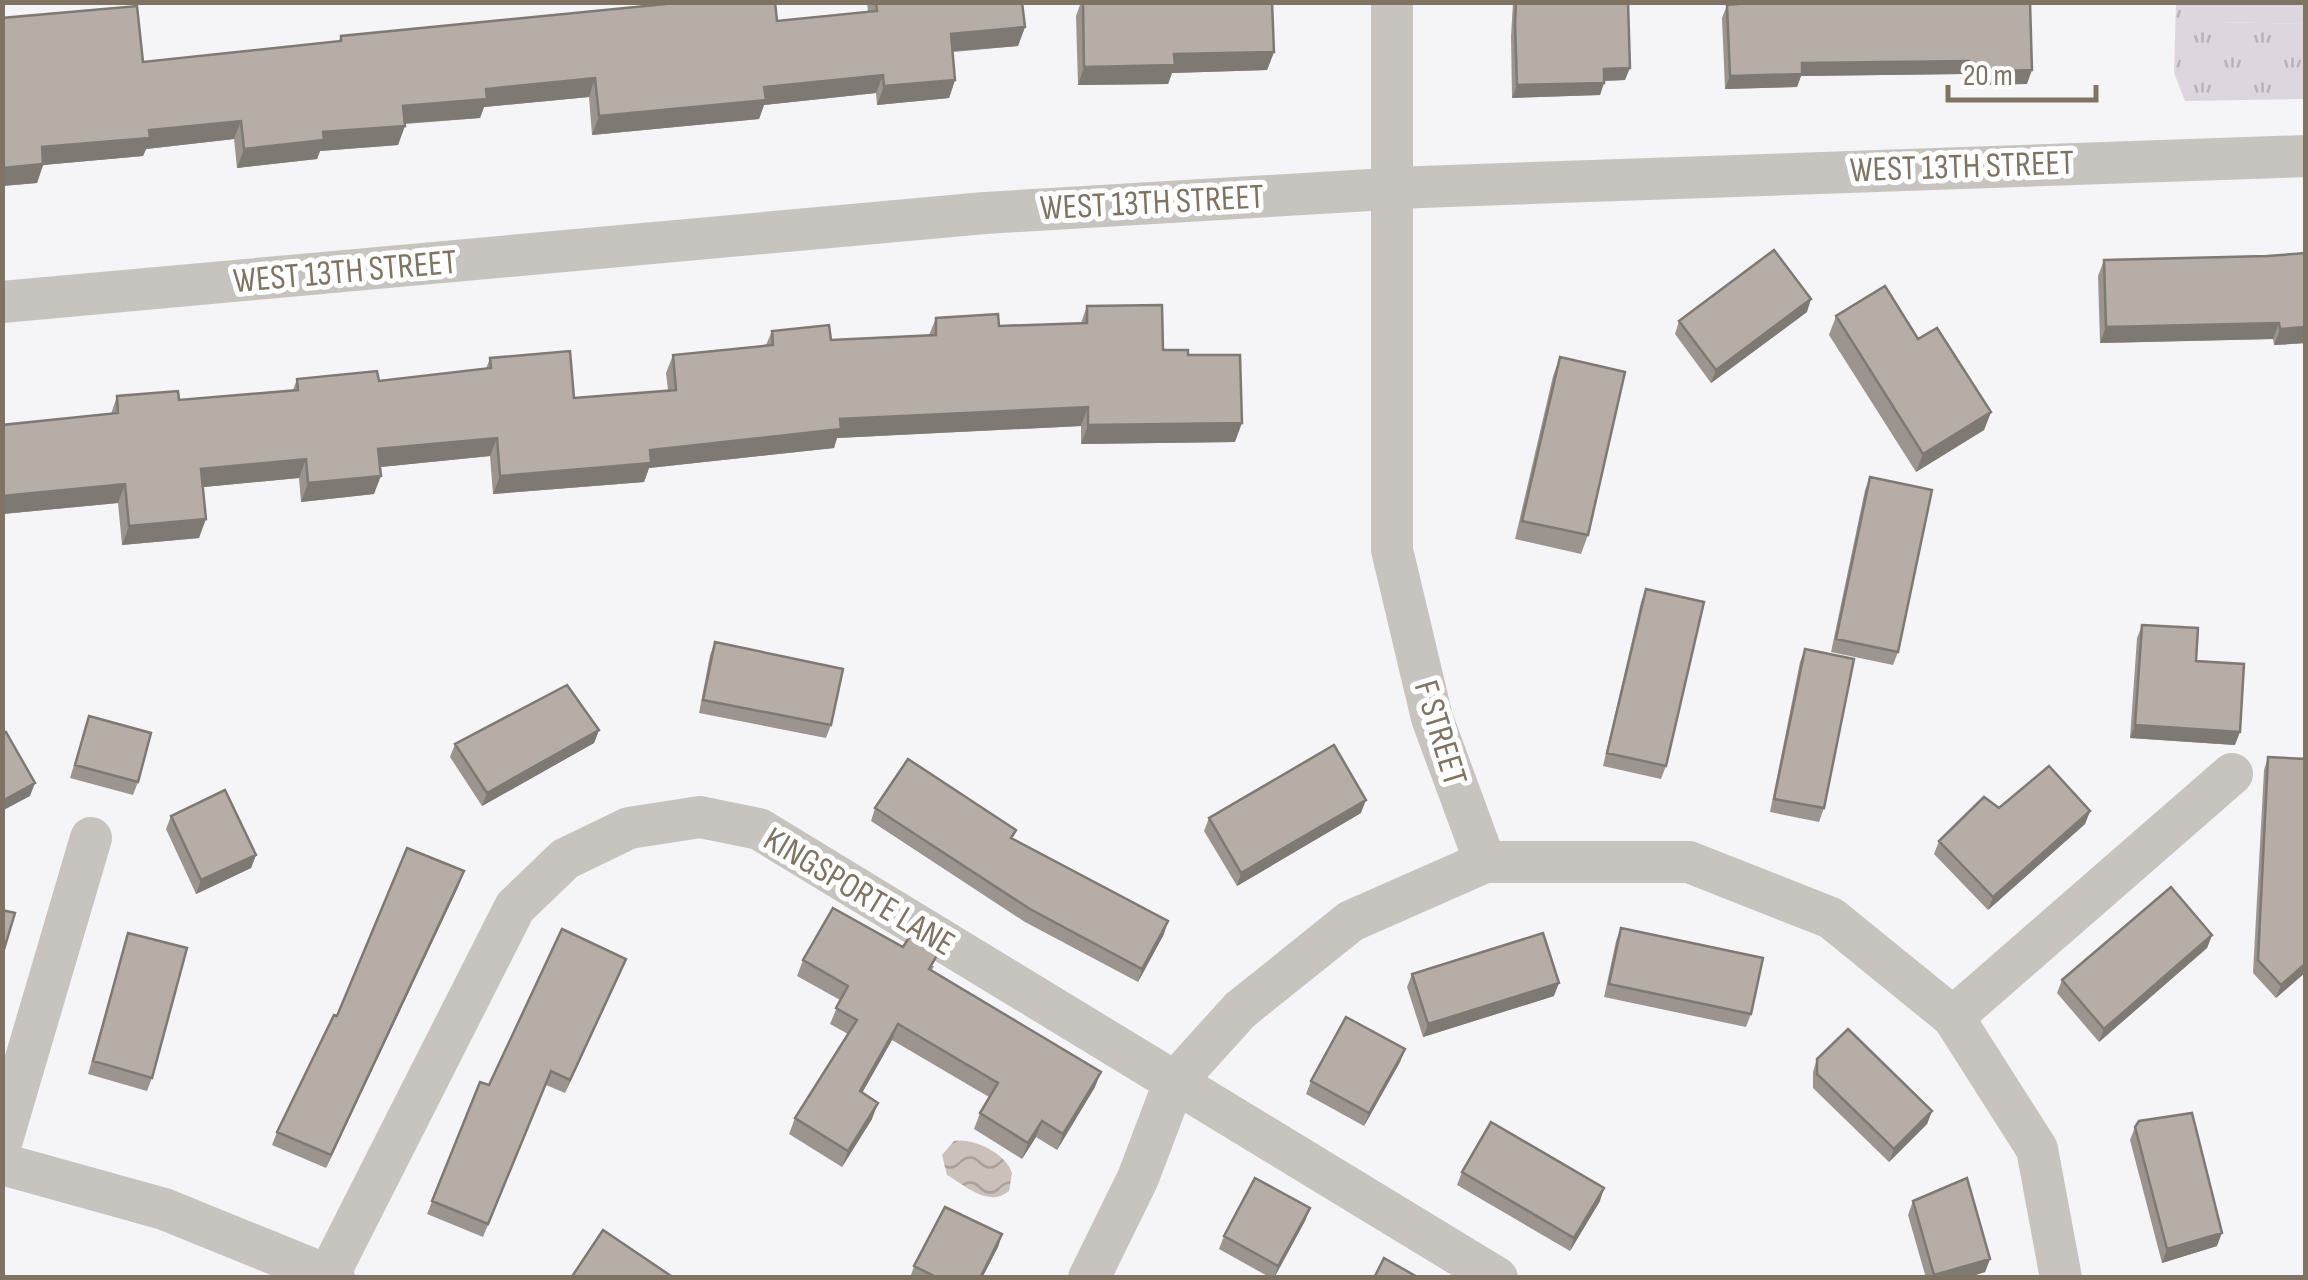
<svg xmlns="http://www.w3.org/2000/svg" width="2308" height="1280" font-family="'Sofia Sans Condensed',sans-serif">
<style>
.grass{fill:url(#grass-tufts)}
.park{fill:#ddd6df}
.water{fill:url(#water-waves)}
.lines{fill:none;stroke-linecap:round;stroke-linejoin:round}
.minor{stroke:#c7c3be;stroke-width:42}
.wall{fill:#9c958f}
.shaded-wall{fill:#7f7974}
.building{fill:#b5ada6;stroke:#7f7974;stroke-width:2.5}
.labels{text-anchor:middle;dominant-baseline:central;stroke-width:10;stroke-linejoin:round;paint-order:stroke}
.street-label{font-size:35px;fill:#7f7364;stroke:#fff}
</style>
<defs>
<pattern id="grass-tufts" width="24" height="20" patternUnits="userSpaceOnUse" patternTransform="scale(2.5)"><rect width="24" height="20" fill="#ddd6df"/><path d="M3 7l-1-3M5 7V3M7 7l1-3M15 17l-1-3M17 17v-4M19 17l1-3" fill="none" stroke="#b8b2b8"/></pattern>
<pattern id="water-waves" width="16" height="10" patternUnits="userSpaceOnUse" patternTransform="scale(2.5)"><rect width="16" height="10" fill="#cac1bb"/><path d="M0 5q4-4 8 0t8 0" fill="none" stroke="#a9a19c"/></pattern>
</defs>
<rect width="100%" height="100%" fill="#f5f5f8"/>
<!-- grass -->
<path class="grass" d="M 2176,3 L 2216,3 L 2216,22 L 2305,24 L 2305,99 L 2185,101 L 2174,73 Z"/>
<!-- park -->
<path class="park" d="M 2216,3 L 2305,3 L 2305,24 L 2215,22 Z"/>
<!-- water -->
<path class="water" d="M 954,1141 C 973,1137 1007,1154 1012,1173 L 1009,1191 C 989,1208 966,1186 947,1175 L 942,1155 Z"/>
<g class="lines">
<!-- minor -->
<path class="minor" d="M 1392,2 L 1392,550 L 1432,718 L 1485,862
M 2,302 L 985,213 L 1420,187 L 2306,156
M 1953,1017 L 2232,774
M 2,1140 L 91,838
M 2,1164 L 164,1209 L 334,1278
M 327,1278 L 515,907 L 565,859 L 629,828 L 700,817 L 759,829 L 1497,1278
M 1089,1278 L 1138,1178 L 1174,1083 L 1240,1010 L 1351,921 L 1485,862 L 1689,862 L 1831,918 L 1953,1017 L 2037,1149 L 2061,1278"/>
</g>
<!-- wall -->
<path class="wall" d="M 867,2 L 1022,2 L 1025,27 L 1018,46 L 953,52 L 955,80 L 949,98 L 877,105 L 876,93 L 764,105 L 759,119 L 592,135 L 589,97 L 484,107 L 480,118 L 405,124 L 398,145 L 320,151 L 317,159 L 237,168 L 234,139 L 146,149 L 143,156 L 43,165 L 37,183 L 2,186 L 143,62 L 339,41 L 341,36 L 777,21 L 868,12 Z
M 1081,2 L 1272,2 L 1274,52 L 1267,70 L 1172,73 L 1168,84 L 1078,85 L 1076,16 Z
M 1513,2 L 1628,2 L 1625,80 L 1604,81 L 1600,95 L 1512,98 L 1511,36 Z
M 1754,2 L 2030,2 L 2027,84 L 1964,85 L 1964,74 L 1801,76 L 1797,87 L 1725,89 L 1722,18 L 1727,5 Z
M 2267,256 L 2306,343 L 2274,345 L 2273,339 L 2100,343 L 2098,276 L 2104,260 Z
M 1087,306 L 1163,350 L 1188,355 L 1235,442 L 1081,444 L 1081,426 L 837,438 L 834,448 L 649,468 L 644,482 L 493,494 L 490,456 L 380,467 L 374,494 L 301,502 L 299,478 L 203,487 L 199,538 L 122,545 L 118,503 L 3,514 L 2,524 L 2,425 L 111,414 L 117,396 L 179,400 L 293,390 L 297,379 L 379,381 L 486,369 L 490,358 L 574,398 L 668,390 L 666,373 L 673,355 L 766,345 L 772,331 L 831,340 L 929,335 L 936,318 L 999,326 L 1081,323 Z
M 1807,312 L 1711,383 L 1675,334 L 1679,321 Z
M 1836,316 L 1918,339 L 1991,412 L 1984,430 L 1916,472 L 1829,335 Z
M 1560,357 L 1588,535 L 1581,554 L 1515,539 L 1553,376 Z
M 1870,477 L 1898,652 L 1893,665 L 1831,652 L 1865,490 Z
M 1646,589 L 1666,766 L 1661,779 L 1603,766 L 1641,602 Z
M 2142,625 L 2196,661 L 2235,745 L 2130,738 L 2137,638 Z
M 715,642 L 831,725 L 826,738 L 699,713 L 710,655 Z
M 1805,649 L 1824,808 L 1819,822 L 1770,812 L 1800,662 Z
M 89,716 L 138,782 L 133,795 L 70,778 Z
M 599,730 L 594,743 L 482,806 L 450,757 L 455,744 Z
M 2268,757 L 2306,759 L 2306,972 L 2276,998 L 2253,973 L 2264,770 Z
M 875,808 L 1013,839 L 1164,934 L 1138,982 L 1025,922 L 871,821 Z
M 1999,808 L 2090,811 L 2085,824 L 1988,910 L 1934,854 L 1939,841 Z
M 1361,813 L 1237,886 L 1204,831 L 1209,818 Z
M 171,816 L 256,855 L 251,868 L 196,894 L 166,829 Z
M 459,885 L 326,1168 L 272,1145 L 277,1132 Z
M 1621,928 L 1751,1014 L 1746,1027 L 1604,997 L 1616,941 Z
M 128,933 L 152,1078 L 147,1091 L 88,1074 Z
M 2212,935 L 2207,948 L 2099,1042 L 2057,993 L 2062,980 Z
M 626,959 L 565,1093 L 546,1085 L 483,1237 L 427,1214 L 480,1082 L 489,1085 Z
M 803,960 L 934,966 L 932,970 L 1095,1087 L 1057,1150 L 1036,1137 L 1022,1159 L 974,1129 L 980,1113 L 989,1097 L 892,1040 L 862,1093 L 872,1119 L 842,1167 L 789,1134 L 795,1118 L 848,1034 L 830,1024 L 840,1000 L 797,976 Z
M 1412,974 L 1554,996 L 1423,1037 L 1407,987 Z
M 1405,1049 L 1400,1062 L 1364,1126 L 1306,1094 L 1311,1081 Z
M 1817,1059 L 1932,1111 L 1927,1124 L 1889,1162 L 1813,1088 L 1813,1072 Z
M 2135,1127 L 2217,1246 L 2162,1263 L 2130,1140 Z
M 1462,1172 L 1600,1201 L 1570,1251 L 1457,1185 Z
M 1913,1201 L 1990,1259 L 1985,1272 L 1966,1278 L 1926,1278 L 1908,1215 Z
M 1310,1208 L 1305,1221 L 1274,1278 L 1271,1278 L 1219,1249 L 1224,1236 Z
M 1002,1234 L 998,1247 L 982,1278 L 910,1278 L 914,1266 Z"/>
<!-- shaded-wall -->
<path class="shaded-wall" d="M 1025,27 L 1018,46 L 944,52 L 951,34 Z
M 1274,52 L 1267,70 L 1172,73 L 1168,84 L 1078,85 L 1084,67 L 1174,54 Z
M 1969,61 L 1964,74 L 1801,76 L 1797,87 L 1725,89 L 1730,76 L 1802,63 Z
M 1630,68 L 1625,80 L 1600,81 L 1604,69 Z
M 2032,70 L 2027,84 L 1964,85 L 1969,72 Z
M 883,75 L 876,93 L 764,105 L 759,119 L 592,135 L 599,116 L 764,87 Z
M 595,78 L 589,97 L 484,107 L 480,118 L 396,124 L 403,106 L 486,89 Z
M 955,80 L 949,98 L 877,105 L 884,86 Z
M 1604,83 L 1600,95 L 1512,98 L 1517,85 Z
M 241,121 L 234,139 L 146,149 L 143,156 L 43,165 L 37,183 L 2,186 L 2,168 L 42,147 L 149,130 Z
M 405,126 L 398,145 L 320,151 L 317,159 L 237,168 L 244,149 L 323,132 Z
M 1811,299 L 1807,312 L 1711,383 L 1716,370 Z
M 2279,323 L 2273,339 L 2100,343 L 2106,327 Z
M 2306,327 L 2306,343 L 2274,345 L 2280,329 Z
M 1088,407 L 1081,426 L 837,438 L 834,448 L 649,468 L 644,482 L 493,494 L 500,476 L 840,419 Z
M 1991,412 L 1984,430 L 1916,472 L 1923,454 Z
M 1242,423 L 1235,442 L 1081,444 L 1088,425 Z
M 497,438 L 490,456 L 371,468 L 378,449 Z
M 306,459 L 299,478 L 194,488 L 201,469 Z
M 381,476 L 374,494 L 301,502 L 308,483 Z
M 125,484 L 118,503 L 2,514 L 2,496 Z
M 206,519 L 199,538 L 122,545 L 129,526 Z
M 2135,725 L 2240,732 L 2235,745 L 2130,738 Z
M 599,730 L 594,743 L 482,806 L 487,793 Z
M 35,783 L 30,796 L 2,811 L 2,801 Z
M 1366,800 L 1361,813 L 1237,886 L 1241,873 Z
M 2090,811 L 2085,824 L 1988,910 L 1993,897 Z
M 256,855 L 251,868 L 196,894 L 201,880 Z
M 464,871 L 459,885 L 326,1168 L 331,1155 Z
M 1168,921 L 1164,934 L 1138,982 L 1142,969 Z
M 2212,935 L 2207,948 L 2099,1042 L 2104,1029 Z
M 626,959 L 621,972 L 565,1093 L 570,1080 Z
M 2306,963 L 2306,972 L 2276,998 L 2281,985 Z
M 1559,983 L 1554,996 L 1423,1037 L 1428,1024 Z
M 898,1024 L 892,1040 L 854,1107 L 860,1091 Z
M 1405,1049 L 1400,1062 L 1364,1126 L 1369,1113 Z
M 1101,1072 L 1095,1087 L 1057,1150 L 1063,1134 Z
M 878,1103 L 872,1119 L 842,1167 L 848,1151 Z
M 1932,1111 L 1927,1124 L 1889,1162 L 1894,1149 Z
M 1042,1121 L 1036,1137 L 1022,1159 L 1028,1143 Z
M 1604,1188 L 1600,1201 L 1570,1251 L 1574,1238 Z
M 1310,1208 L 1305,1221 L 1274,1278 L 1278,1266 Z
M 2222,1233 L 2217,1246 L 2162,1263 L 2167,1249 Z
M 1002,1234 L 998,1247 L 982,1278 L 980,1278 Z
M 1990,1259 L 1985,1272 L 1966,1278 L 1933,1278 L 1934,1275 Z"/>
<!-- building -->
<path class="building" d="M 686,2 L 775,2 L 777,21 L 877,11 L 876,2 L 1022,2 L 1025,27 L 951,34 L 955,80 L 884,86 L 883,75 L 764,87 L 766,100 L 599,116 L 595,78 L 486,89 L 487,99 L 403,106 L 405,126 L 323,132 L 324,140 L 244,149 L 241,121 L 149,130 L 150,138 L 42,147 L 43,164 L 2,168 L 2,18 L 137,6 L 143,62 L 341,41 L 341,36 Z
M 1083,2 L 1272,2 L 1274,52 L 1174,54 L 1175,65 L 1084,67 Z
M 1516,2 L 1628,2 L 1630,68 L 1604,69 L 1604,83 L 1517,85 L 1515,24 Z
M 1760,2 L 2030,2 L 2032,70 L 1969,72 L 1969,61 L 1802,63 L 1802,74 L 1730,76 L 1727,5 Z
M 1774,250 L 1811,299 L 1716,370 L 1679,321 Z
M 2306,253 L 2306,327 L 2280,329 L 2279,323 L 2106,327 L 2104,260 L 2267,256 Z
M 1885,286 L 1918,339 L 1937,328 L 1991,412 L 1923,454 L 1836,316 Z
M 1162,305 L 1163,350 L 1188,350 L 1188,355 L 1240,355 L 1242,423 L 1088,425 L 1088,407 L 840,419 L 841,429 L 650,450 L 651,463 L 500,476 L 497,438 L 378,449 L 381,476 L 308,483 L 306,459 L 201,469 L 206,519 L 129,526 L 125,484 L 2,496 L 2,425 L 118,413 L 117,396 L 178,391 L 179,400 L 298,390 L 297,379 L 377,371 L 379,381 L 491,368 L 490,358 L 570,351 L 574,398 L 676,390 L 673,355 L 773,345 L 772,331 L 829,325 L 831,340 L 936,335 L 936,318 L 998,314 L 999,326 L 1087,323 L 1087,306 Z
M 1560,357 L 1625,372 L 1588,535 L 1522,521 Z
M 1870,477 L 1932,490 L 1898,652 L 1836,639 Z
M 1646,589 L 1704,602 L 1666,766 L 1607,753 Z
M 2142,625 L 2198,628 L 2196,661 L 2244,664 L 2240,732 L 2135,725 Z
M 715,642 L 843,669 L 831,725 L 703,700 Z
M 1805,649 L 1854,659 L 1824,808 L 1774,799 Z
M 567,685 L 599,730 L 487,793 L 455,744 Z
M 89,716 L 151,733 L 138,782 L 75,765 Z
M 6,732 L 35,783 L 2,801 L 2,734 Z
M 1334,745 L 1366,800 L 1241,873 L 1209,818 Z
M 2268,757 L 2306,759 L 2306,963 L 2281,985 L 2258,960 Z
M 908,759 L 1016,830 L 1011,838 L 1168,921 L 1142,969 L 1030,909 L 875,808 Z
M 2049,766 L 2090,811 L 1993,897 L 1939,841 L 1984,797 L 1999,808 Z
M 225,790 L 256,855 L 201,880 L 171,816 Z
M 407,848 L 464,871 L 331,1155 L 277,1132 L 334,1015 L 337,1016 Z
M 2171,887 L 2212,935 L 2104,1029 L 2062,980 Z
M 833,908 L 903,947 L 912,933 L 940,950 L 929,969 L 1101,1072 L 1063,1134 L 1042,1121 L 1028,1143 L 980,1113 L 998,1083 L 898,1024 L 860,1091 L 878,1103 L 848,1151 L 795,1118 L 857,1020 L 836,1008 L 848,986 L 803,960 Z
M 2,910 L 15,913 L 2,956 Z
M 1621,928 L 1763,958 L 1751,1014 L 1609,984 Z
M 562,929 L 626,959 L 570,1080 L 551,1071 L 488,1224 L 432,1201 L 480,1082 L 489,1085 Z
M 128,933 L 187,948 L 152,1078 L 93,1061 Z
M 1543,933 L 1559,983 L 1428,1024 L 1412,974 Z
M 1346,1017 L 1405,1049 L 1369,1113 L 1311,1081 Z
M 1848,1029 L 1932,1111 L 1894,1149 L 1817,1074 L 1817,1059 Z
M 2192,1113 L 2222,1233 L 2167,1249 L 2135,1127 L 2139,1121 Z
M 1491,1122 L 1604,1188 L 1574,1238 L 1462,1172 Z
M 1255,1178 L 1310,1208 L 1278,1266 L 1224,1236 Z
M 1967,1178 L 1990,1259 L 1934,1275 L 1913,1201 Z
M 945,1207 L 1002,1234 L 980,1278 L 938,1278 L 914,1266 Z
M 603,1230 L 674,1278 L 571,1278 Z
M 1384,1258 L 1419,1278 L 1374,1278 Z"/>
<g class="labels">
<!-- street labels -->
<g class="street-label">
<text transform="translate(1962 167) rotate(-2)">WEST 13TH STREET</text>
<text transform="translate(1152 203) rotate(-3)">WEST 13TH STREET</text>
<text transform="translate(345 272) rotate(-5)">WEST 13TH STREET</text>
<text transform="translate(1440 733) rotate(73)">F STREET</text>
<text transform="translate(859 892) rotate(31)">KINGSPORTE LANE</text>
</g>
</g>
<!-- border -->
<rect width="2308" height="1280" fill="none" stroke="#7f7364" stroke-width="10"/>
<!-- scale -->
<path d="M1948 85v15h148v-15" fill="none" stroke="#7f7364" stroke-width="5"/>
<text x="1963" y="85" font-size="30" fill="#7f7364" stroke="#ffffff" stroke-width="8" paint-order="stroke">20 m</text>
</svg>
